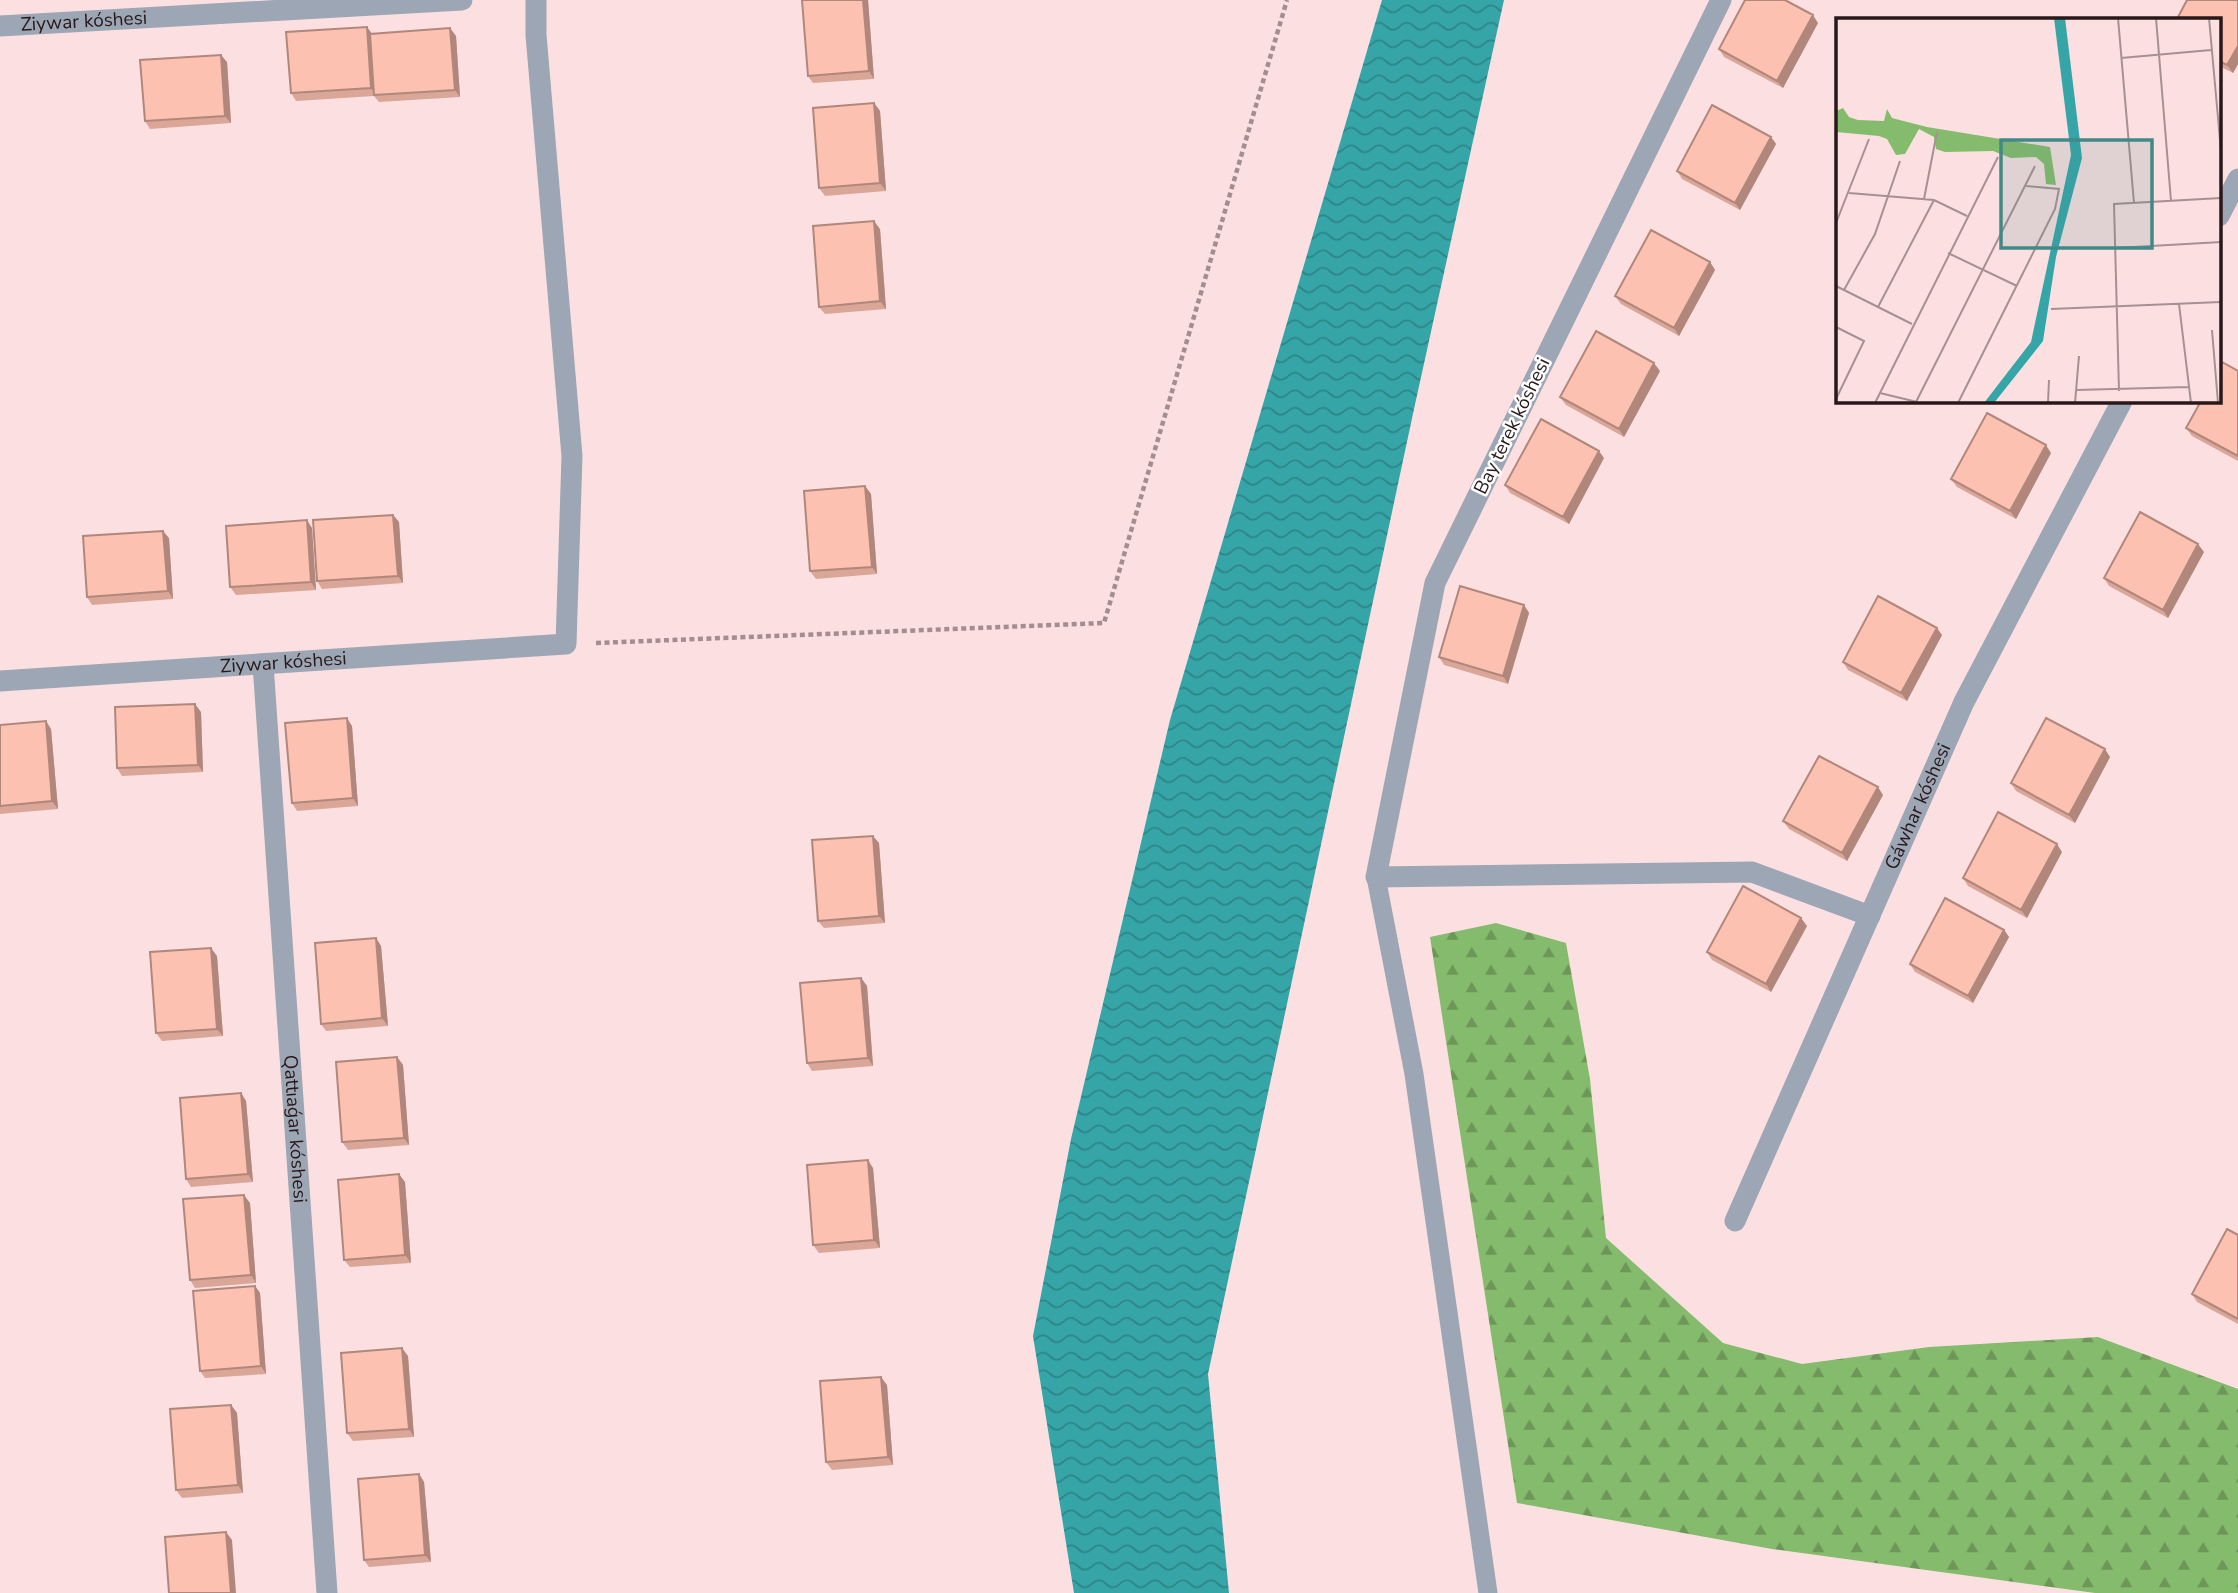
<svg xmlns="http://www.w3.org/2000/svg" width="2238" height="1593" font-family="'Nunito Sans',sans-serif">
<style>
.forest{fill:url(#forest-firs)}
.water{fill:url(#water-waves)}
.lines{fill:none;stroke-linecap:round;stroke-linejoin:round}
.path{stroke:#a48d8e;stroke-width:4.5;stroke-dasharray:5 3.5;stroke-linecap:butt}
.service{stroke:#9ca6b4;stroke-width:19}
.minor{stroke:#9ca6b4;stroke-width:21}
.wall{fill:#daa698}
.shaded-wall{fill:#b1877c}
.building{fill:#fdc1b1;stroke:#b1877c;stroke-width:2}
.labels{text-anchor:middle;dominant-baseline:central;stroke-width:5;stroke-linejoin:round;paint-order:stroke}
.street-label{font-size:19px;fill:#281819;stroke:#fff}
.inset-road{fill:none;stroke:#a79091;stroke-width:2}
.view{fill:#418989;fill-opacity:0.15;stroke:#418989;stroke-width:3.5}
.inset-edge{fill:none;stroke:#281819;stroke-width:3.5}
</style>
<defs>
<pattern id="forest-firs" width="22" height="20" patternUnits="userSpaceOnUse" patternTransform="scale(1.75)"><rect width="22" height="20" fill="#85bb6c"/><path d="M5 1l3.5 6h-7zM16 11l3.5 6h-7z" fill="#6d9758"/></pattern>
<pattern id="water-waves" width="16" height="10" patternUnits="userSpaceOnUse" patternTransform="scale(1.75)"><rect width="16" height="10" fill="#36a5a7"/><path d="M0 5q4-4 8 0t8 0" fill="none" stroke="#2e8587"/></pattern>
</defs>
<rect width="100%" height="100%" fill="#fce0e1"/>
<!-- forest -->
<path class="forest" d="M 1496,923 L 1566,943 L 1590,1079 L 1606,1238 L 1723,1343 L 1802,1364 L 1929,1347 L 2098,1337 L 2238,1389 L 2238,1593 L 2095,1593 L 1772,1549 L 1517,1503 L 1430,937 Z"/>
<!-- water -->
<path class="water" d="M 1382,0 L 1504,0 L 1414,409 L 1208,1374 L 1229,1593 L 1074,1593 L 1033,1336 L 1071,1139 L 1170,720 Z"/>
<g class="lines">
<!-- path -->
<path class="path" d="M 596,643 L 1104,623 L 1287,0"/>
<!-- service -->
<path class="service" d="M 1376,877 L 1414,1074 L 1488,1593"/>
<!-- minor -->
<g class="minor">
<path d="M 1721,0 L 1435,583 L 1376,877 L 1752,872 L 1870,916"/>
<path id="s1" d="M 0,26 L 462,0"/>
<path d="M 2219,216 L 2238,179"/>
<path id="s2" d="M 263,664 L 327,1593"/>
<path id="s3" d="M 0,681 L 566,644 L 572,456 L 536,35 L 536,0"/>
<path id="s4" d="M 1735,1221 L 1964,702 L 2122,401"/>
</g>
</g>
<!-- wall -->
<path class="wall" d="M 802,0 L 868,0 L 874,79 L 813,83 L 808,76 Z
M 2238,0 L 2238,64 L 2233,73 L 2219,66 L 2219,19 Z
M 1818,23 L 1783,88 L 1724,57 L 1719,49 Z
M 372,34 L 456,36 L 460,97 L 379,102 L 374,96 L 296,101 L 291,93 Z
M 227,62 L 231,123 L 150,129 L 145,121 Z
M 874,103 L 880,111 L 886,191 L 825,196 L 819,188 Z
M 1771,137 L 1776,144 L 1740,210 L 1682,179 L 1677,171 Z
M 880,229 L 886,309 L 825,314 L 819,307 Z
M 1710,262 L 1715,270 L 1679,336 L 1621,304 L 1615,296 Z
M 1660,371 L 1624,437 L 1566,405 L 1560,397 Z
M 2238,371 L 2238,461 L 2192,436 L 2186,428 Z
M 2051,453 L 2016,519 L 1957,487 L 1951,479 Z
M 1604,458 L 1569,524 L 1510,493 L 1505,485 Z
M 865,486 L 871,494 L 877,574 L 816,579 L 810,571 Z
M 393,515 L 399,522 L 403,583 L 322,589 L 317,581 Z
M 312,528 L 316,590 L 236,595 L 230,587 Z
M 169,538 L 173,599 L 92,605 L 87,597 Z
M 2204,552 L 2168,618 L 2109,586 L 2104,578 Z
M 1524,605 L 1529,613 L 1508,684 L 1444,665 L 1439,657 Z
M 1942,635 L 1907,701 L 1848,670 L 1843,662 Z
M 201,712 L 203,772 L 122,776 L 117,768 Z
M 0,725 L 51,729 L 58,809 L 0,814 Z
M 352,726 L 358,806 L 297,811 L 292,803 Z
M 2110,757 L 2075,823 L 2016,791 L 2011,783 Z
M 1883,795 L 1847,861 L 1789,829 L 1783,821 Z
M 879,843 L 885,923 L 824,928 L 818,921 Z
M 2062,852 L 2027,918 L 1968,886 L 1963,878 Z
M 1807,926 L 1771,992 L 1712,960 L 1707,952 Z
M 2004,930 L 2009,937 L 1973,1003 L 1915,972 L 1910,964 Z
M 376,938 L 381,946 L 388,1026 L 326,1031 L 321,1024 Z
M 217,956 L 223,1036 L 162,1041 L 156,1033 Z
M 861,978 L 867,986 L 873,1066 L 812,1071 L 807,1063 Z
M 397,1057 L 403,1065 L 409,1145 L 348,1150 L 342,1142 Z
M 241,1093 L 246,1101 L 253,1182 L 191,1187 L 186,1179 Z
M 873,1168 L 880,1248 L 819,1253 L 813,1245 Z
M 405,1182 L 411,1263 L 350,1267 L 344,1260 Z
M 250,1203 L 256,1283 L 195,1288 L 190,1280 Z
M 2238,1235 L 2238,1324 L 2197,1302 L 2192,1294 Z
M 255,1286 L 260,1293 L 266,1374 L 205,1378 L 200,1371 Z
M 408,1356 L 414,1437 L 353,1441 L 347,1433 Z
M 887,1385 L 893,1465 L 832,1470 L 826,1462 Z
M 231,1405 L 237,1413 L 243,1493 L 182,1498 L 176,1490 Z
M 419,1474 L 424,1482 L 431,1562 L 369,1567 L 364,1560 Z"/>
<!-- shaded-wall -->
<path class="shaded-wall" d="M 863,0 L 868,0 L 874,79 L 869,71 Z
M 1813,15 L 1818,23 L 1783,88 L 1777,81 Z
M 367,27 L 373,35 L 377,95 L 371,88 Z
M 450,28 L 456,36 L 460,97 L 455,90 Z
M 2238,46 L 2238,64 L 2233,73 L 2227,65 Z
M 221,55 L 227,62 L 231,123 L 225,116 Z
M 874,103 L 880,111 L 886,191 L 880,183 Z
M 1771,137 L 1776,144 L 1740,210 L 1735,203 Z
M 874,221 L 880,229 L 886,309 L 880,301 Z
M 1710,262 L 1715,270 L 1679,336 L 1674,328 Z
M 1654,363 L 1660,371 L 1624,437 L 1619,429 Z
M 2046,445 L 2051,453 L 2016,519 L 2010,511 Z
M 1599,451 L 1604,458 L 1569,524 L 1563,517 Z
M 865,486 L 871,494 L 877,574 L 872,567 Z
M 393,515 L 399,522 L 403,583 L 398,576 Z
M 307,520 L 312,528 L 316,590 L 311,582 Z
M 163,531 L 169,538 L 173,599 L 168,591 Z
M 2198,544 L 2204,552 L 2168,618 L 2163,610 Z
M 1524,605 L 1529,613 L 1508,684 L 1503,676 Z
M 1937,628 L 1942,635 L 1907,701 L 1901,693 Z
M 195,704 L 201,712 L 203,772 L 198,765 Z
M 347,718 L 352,726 L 358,806 L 353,798 Z
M 46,721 L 51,729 L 58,809 L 52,801 Z
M 2105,749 L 2110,757 L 2075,823 L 2069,815 Z
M 1878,787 L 1883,795 L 1847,861 L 1842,853 Z
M 873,836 L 879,843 L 885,923 L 879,916 Z
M 2057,844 L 2062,852 L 2027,918 L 2021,910 Z
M 1801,918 L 1807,926 L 1771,992 L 1766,984 Z
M 2004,930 L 2009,937 L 1973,1003 L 1968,996 Z
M 376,938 L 381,946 L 388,1026 L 382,1018 Z
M 211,948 L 217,956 L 223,1036 L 217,1029 Z
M 861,978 L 867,986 L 873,1066 L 868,1058 Z
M 397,1057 L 403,1065 L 409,1145 L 404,1138 Z
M 241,1093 L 246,1101 L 253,1182 L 248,1174 Z
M 868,1160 L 873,1168 L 880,1248 L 874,1240 Z
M 399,1174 L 405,1182 L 411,1263 L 405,1255 Z
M 244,1195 L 250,1203 L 256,1283 L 251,1275 Z
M 255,1286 L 260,1293 L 266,1374 L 261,1366 Z
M 402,1348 L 408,1356 L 414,1437 L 409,1429 Z
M 881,1377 L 887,1385 L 893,1465 L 888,1457 Z
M 231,1405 L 237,1413 L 243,1493 L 238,1485 Z
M 419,1474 L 424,1482 L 431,1562 L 425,1555 Z
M 226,1532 L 232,1540 L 236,1593 L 231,1593 Z"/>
<!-- building -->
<path class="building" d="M 802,0 L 863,0 L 869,71 L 808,76 Z
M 1745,0 L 1785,0 L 1813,15 L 1777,81 L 1719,49 Z
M 2187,0 L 2238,0 L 2238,46 L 2227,65 L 2219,61 L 2219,19 L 2177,19 Z
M 367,27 L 371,88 L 291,93 L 286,32 Z
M 450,28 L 455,90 L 374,95 L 370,34 Z
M 221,55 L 225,116 L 145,121 L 140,60 Z
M 874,103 L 880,183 L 819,188 L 813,108 Z
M 1712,105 L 1771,137 L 1735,203 L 1677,171 Z
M 874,221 L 880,301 L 819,307 L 813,226 Z
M 1651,230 L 1710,262 L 1674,328 L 1615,296 Z
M 1596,331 L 1654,363 L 1619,429 L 1560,397 Z
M 2222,362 L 2238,371 L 2238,456 L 2186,428 L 2201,401 L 2219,401 L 2219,367 Z
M 1987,413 L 2046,445 L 2010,511 L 1951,479 Z
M 1541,419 L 1599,451 L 1563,517 L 1505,485 Z
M 865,486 L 872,567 L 810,571 L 804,491 Z
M 2140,512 L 2198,544 L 2163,610 L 2104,578 Z
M 393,515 L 398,576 L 317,581 L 313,520 Z
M 307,520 L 311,582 L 230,587 L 226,526 Z
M 163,531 L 168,591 L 87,597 L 83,536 Z
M 1460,586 L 1524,605 L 1503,676 L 1439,657 Z
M 1878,596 L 1937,628 L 1901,693 L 1843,662 Z
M 195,704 L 198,765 L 117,768 L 115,707 Z
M 347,718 L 353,798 L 292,803 L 285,723 Z
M 2046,718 L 2105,749 L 2069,815 L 2011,783 Z
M 46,721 L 52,801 L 0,806 L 0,725 Z
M 1819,756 L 1878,787 L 1842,853 L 1783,821 Z
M 1998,812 L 2057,844 L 2021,910 L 1963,878 Z
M 873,836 L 879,916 L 818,921 L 812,840 Z
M 1743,886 L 1801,918 L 1766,984 L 1707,952 Z
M 1945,898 L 2004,930 L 1968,996 L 1910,964 Z
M 376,938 L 382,1018 L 321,1024 L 315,943 Z
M 211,948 L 217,1029 L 156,1033 L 150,952 Z
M 861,978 L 868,1058 L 807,1063 L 800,983 Z
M 397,1057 L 404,1138 L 342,1142 L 336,1062 Z
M 241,1093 L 248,1174 L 186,1179 L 180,1098 Z
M 868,1160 L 874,1240 L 813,1245 L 807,1165 Z
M 399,1174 L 405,1255 L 344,1260 L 338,1180 Z
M 244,1195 L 251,1275 L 190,1280 L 183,1199 Z
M 2227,1229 L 2238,1235 L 2238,1319 L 2192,1294 Z
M 255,1286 L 261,1366 L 200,1371 L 193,1291 Z
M 402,1348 L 409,1429 L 347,1433 L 341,1353 Z
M 881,1377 L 888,1457 L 826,1462 L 820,1381 Z
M 231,1405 L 238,1485 L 176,1490 L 170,1409 Z
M 419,1474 L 425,1555 L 364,1560 L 358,1479 Z
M 226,1532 L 231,1593 L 169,1593 L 165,1537 Z"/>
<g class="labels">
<!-- street labels -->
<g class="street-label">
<text stroke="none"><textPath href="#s1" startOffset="84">Ziywar kóshesi</textPath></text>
<text transform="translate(1512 426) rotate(-64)">Bay terek kóshesi</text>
<text stroke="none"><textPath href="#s3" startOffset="284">Ziywar kóshesi</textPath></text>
<text stroke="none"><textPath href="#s4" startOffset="453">Gáwhar kóshesi</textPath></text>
<text stroke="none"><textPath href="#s2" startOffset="466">Qattıaǵar kóshesi</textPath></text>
</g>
</g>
<!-- overview -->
<g transform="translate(1836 18)">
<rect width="385" height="385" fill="#fce0e1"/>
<path d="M 7,90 L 13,99 L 22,102 L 48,103 L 51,91 L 56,100 L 91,109 L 214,129 L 220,167 L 210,166 L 208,146 L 200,139 L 175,140 L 157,133 L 109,134 L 100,131 L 98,119 L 83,111 L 69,136 L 60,137 L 51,121 L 43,118 L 0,114 L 0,93 Z" fill="#85bb6c"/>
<path d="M 218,0 L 229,0 L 246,140 L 220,239 L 207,323 L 158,385 L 148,385 L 195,324 L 235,137 Z" fill="#36a5a7"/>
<path class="inset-road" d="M 282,0 L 298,185M 320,0 L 335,183M 373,0 L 385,133M 285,40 L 375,32M 13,175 L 98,182 L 131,198M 88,181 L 101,114M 0,205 L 33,121M 280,230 L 385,224M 112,235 L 181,268M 0,268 L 76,306M 8,272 L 39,216 L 64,143M 343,286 L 355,385M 42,289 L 98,182M 215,291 L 385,284M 0,309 L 28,323 L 0,381M 376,312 L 382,385M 240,372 L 353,369M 283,373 L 278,186 L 385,180M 44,375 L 81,384M 80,384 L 199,148M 39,385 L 162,139M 122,385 L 219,191 L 223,171 L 190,168M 212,385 L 213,362M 239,385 L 243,338"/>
<path class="view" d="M 165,122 L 316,122 L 316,230 L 165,230 Z"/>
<rect width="385" height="385" class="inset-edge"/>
</g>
</svg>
